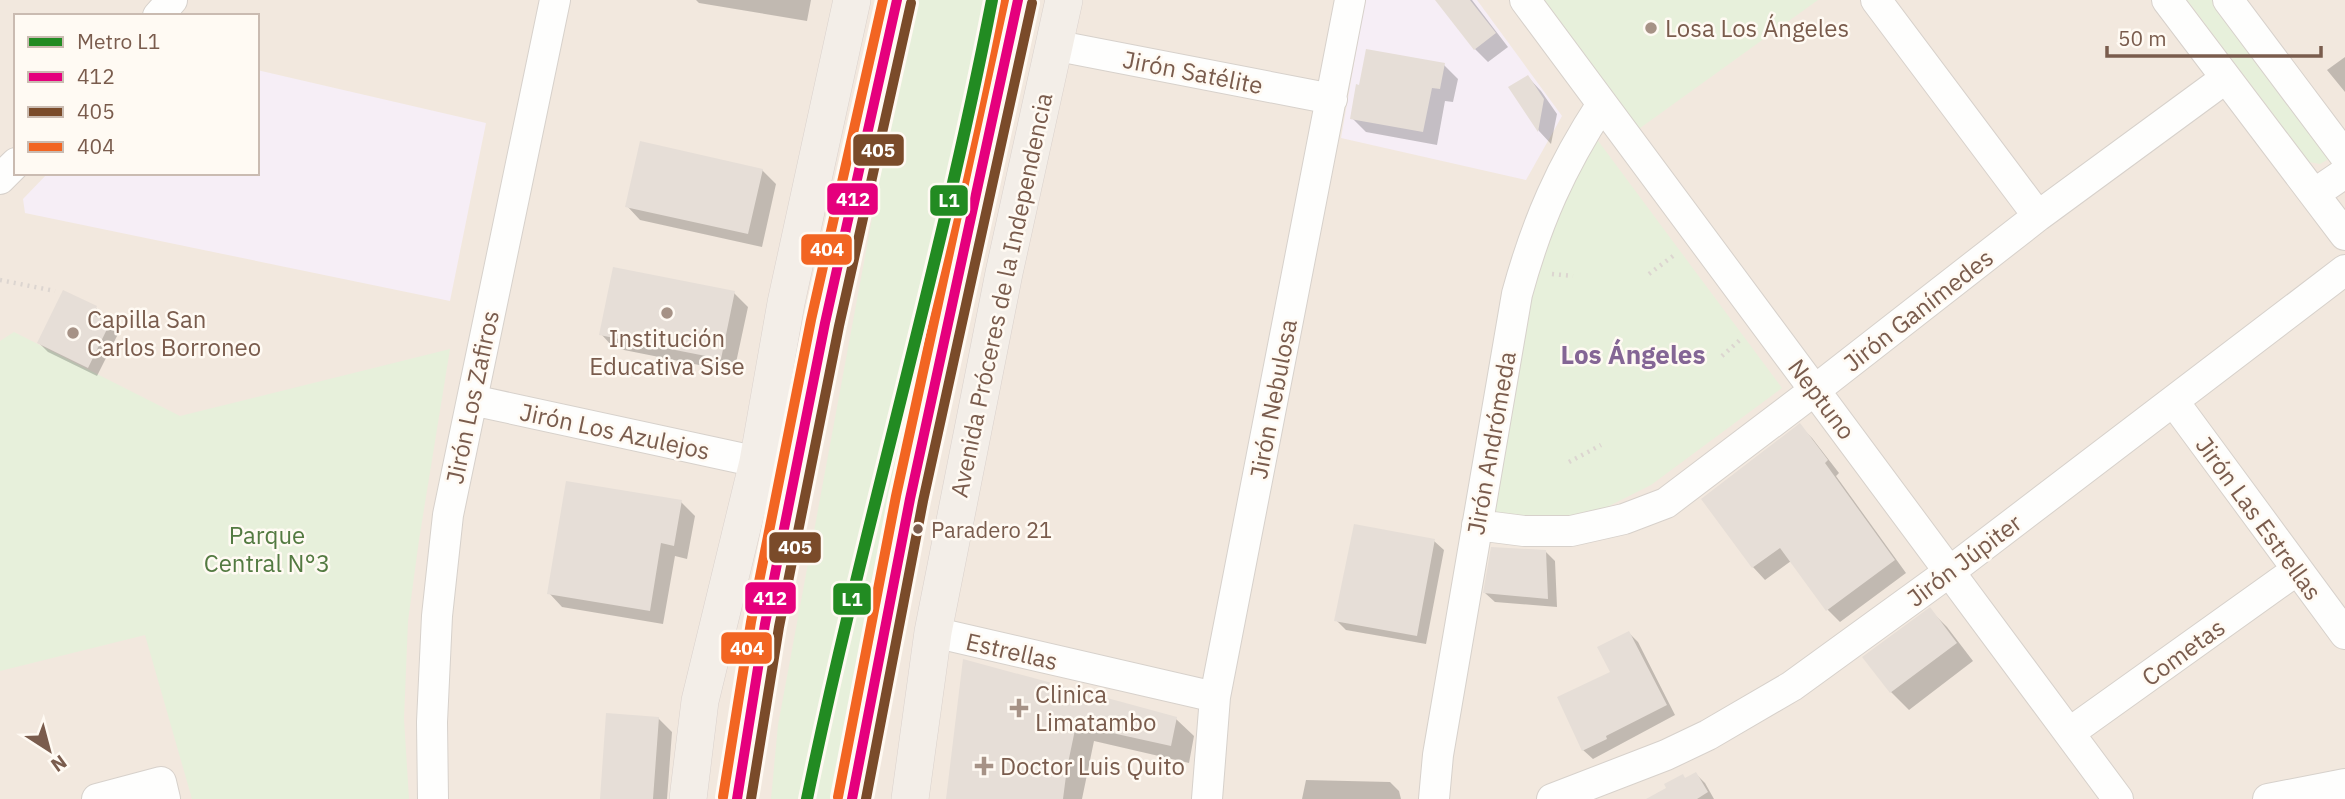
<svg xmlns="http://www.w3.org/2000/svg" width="2345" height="799" font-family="'IBM Plex Sans',sans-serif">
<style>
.residential{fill:#f2e8de;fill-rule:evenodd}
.education{fill:#f6eef6}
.green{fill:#e7f0db}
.shadow{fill:#0003}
.building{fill:#e6ded7}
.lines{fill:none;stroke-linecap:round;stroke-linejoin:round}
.minor-casing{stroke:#d7d1cb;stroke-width:32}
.major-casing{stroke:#dad1cc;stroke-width:38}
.path{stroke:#dcd5d0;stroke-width:4.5;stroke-dasharray:2 5;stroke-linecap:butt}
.minor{stroke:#fefefd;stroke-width:30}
.major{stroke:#f3eee8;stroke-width:37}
.bus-1-casing{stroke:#fffaf3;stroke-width:16}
.bus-2-casing{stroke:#fffaf3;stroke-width:16}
.bus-3-casing{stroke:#fffaf3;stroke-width:16}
.bus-1{stroke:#e5007d;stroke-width:10}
.bus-2{stroke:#7a4b2a;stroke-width:10}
.bus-3{stroke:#f26522;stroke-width:10}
.metro-1-casing{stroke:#fffaf3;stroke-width:18}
.metro-1{stroke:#228b22;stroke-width:12}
.poi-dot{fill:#a69286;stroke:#fffaf3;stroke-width:2.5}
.bus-dot{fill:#7a5c4d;stroke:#fffaf3;stroke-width:2.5}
.labels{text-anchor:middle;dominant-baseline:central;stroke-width:5;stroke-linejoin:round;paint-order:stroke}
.bus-label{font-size:22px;fill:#7a5c4d;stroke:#fffaf3;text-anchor:start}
.poi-label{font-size:24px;fill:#7a5c4d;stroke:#fffaf3;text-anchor:start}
.street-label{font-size:24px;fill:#7a5c4d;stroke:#fffaf3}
.park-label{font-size:24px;fill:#537a41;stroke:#fffaf3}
.neighbourhood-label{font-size:26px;font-weight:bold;fill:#846695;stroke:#fffaf3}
.line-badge{stroke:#fffaf3;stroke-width:2.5}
.badge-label{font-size:19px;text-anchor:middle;font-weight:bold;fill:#fff}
</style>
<rect width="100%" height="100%" fill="#f9f5f0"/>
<!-- residential -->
<path class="residential" d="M 0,0 L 2345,0 L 2345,799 L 0,799 ZM 16,16 L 257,16 L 257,173 L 16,173 Z"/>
<!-- education -->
<path class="education" d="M 1365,0 L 1477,0 L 1562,116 L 1526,180 L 1341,138 Z
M 257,70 L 486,123 L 450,301 L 25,213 L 23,199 L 48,173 L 257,173 Z"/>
<!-- green -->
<path class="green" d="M 919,0 L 999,0 L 972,116 L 836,799 L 771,799 L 778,725 L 882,165 Z
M 1530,0 L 1818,0 L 1636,131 Z
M 2187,0 L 2216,0 L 2332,157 L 2320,164 L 2309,162 Z
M 1596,138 L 1782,388 L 1651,485 L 1597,512 L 1515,524 L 1497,517 L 1492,508 L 1527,299 L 1546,236 Z
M 14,332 L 180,416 L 450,349 L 419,540 L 408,621 L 404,719 L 409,799 L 192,799 L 145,635 L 0,671 L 0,341 Z"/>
<!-- shadow -->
<path class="shadow" d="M 696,0 L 811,0 L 807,21 L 699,3 Z
M 1438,0 L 1472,0 L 1508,47 L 1488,62 L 1475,49 Z
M 2345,57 L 2345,92 L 2327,70 Z
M 1444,65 L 1458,79 L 1453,102 L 1445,101 L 1437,145 L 1366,132 L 1352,118 Z
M 1528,77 L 1541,91 L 1557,114 L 1551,144 L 1539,131 L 1511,88 Z
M 762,170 L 776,184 L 762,247 L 640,220 L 627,206 Z
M 734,293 L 748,307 L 734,372 L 614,348 L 601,334 Z
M 96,308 L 105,317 L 103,322 L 118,334 L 97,376 L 48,352 L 39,343 Z
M 1800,426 L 1812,438 L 1839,473 L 1836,476 L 1906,573 L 1840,622 L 1827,609 L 1791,561 L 1765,580 L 1753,567 L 1703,499 Z
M 681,502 L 695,516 L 687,559 L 675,556 L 663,624 L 562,607 L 549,593 Z
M 1434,541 L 1444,550 L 1426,644 L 1346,630 L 1336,620 Z
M 1545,551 L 1555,561 L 1557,607 L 1495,602 L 1485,593 Z
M 1930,610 L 1947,627 L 1973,661 L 1909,710 L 1891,692 L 1865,657 Z
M 1629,633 L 1638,642 L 1675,715 L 1593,759 L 1583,750 Z
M 965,661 L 1176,719 L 1194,736 L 1189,763 L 1094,741 L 1082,799 L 948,799 Z
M 658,718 L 672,732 L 667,799 L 602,799 Z
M 1696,774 L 1705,783 L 1714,799 L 1674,799 L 1686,779 Z
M 1306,780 L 1390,782 L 1399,791 L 1401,799 L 1302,799 Z"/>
<!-- building -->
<path class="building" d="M 1435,0 L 1470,0 L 1496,33 L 1474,50 Z
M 1366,49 L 1445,63 L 1440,89 L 1432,88 L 1423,132 L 1350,119 L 1356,84 L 1359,85 Z
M 1528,75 L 1544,99 L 1538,132 L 1508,87 Z
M 640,141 L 763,169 L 748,234 L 625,207 Z
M 613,267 L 735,291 L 721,359 L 599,335 Z
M 63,290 L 97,306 L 93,315 L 110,323 L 88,368 L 37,343 Z
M 1800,423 L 1828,460 L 1825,463 L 1895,560 L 1826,611 L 1780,548 L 1752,568 L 1701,499 Z
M 566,481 L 682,500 L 674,546 L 661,543 L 650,611 L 547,594 Z
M 1354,524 L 1435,539 L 1417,636 L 1334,621 Z
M 1491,547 L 1546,550 L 1548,599 L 1483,593 Z
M 1930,607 L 1957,643 L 1890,693 L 1862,657 Z
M 1629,631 L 1667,705 L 1606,736 L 1607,739 L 1582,751 L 1557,697 L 1610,672 L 1597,647 Z
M 963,659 L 1177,717 L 1171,746 L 1076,725 L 1067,768 L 1063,799 L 946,799 Z
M 606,713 L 659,717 L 653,799 L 600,799 Z
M 1696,772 L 1708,792 L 1697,799 L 1646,799 L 1666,788 L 1664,784 L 1683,774 L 1685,778 Z"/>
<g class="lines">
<defs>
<path id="minor" d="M 1525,0 L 2118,799
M 1876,0 L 2038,216
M 2167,0 L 2345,235
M 2228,0 L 2345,156
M 158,16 L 172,0
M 1053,45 L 1332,99
M 0,179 L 16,163
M 2314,194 L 2345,173
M 472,400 L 758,462
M 2174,402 L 2345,634
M 1477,525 L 1524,531 L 1571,531 L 1624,519 L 1666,503 L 1815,390 L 2038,216 L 2226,78
M 933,632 L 1215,697
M 2069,733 L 2297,570
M 97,799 L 161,782 L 165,799
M 433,799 L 432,722 L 437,616 L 448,515 L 555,0
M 1207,799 L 1215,697 L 1350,0
M 1434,799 L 1438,755 L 1517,294 C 1537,221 1561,167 1602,104
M 1552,799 L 1666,755 L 1708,735 L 1792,686 L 1949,572 L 2345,270
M 2268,799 L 2345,784"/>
<path id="major" d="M 688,799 L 700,701 L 758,462 L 786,303 L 852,0
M 737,799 L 745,738 L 765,624 L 825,323 L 897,0
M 852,799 C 898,531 961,266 1018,0
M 910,799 L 933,632 L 1004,273 L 1064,0"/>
</defs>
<!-- minor casing -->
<use href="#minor" class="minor-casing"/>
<!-- major casing -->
<use href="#major" class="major-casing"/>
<!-- path -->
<path class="path" d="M 1552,274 L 1573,276
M 1649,274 L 1677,253
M 0,280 L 55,291
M 1722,356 L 1741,339
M 1569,462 L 1601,445"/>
<!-- minor -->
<use href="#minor" class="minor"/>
<!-- major -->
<use href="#major" class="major"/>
<defs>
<path id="bus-1" d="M 737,799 L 765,624 L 825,323 L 897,0
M 852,799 L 910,499 L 1018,0"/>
<path id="bus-2" d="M 751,799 L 779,627 L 839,326 L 911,3
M 866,799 L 923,501 L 1032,3"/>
<path id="bus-3" d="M 723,797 L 751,622 L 811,320 L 883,0
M 838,797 L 896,496 L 1004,0"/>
</defs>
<!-- bus-1 casing -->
<use href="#bus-1" class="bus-1-casing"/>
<!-- bus-2 casing -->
<use href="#bus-2" class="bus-2-casing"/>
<!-- bus-3 casing -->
<use href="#bus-3" class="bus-3-casing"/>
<!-- bus-1 -->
<use href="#bus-1" class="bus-1"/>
<!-- bus-2 -->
<use href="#bus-2" class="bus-2"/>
<!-- bus-3 -->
<use href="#bus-3" class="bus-3"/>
<defs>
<path id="metro-1" d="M 807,799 C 862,531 940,269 992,0"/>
</defs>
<!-- metro-1 casing -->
<use href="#metro-1" class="metro-1-casing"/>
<!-- metro-1 -->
<use href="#metro-1" class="metro-1"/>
</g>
<!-- markers -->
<g class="poi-dot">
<circle cx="1651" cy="28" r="7"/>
<circle cx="667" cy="313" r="7"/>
<circle cx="73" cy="333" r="7"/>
<path d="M1015.5 697.5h7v7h7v7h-7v7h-7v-7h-7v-7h7z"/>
<path d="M980.5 755.5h7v7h7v7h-7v7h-7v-7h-7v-7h7z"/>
</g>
<circle class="bus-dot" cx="918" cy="529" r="6"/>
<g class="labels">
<!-- bus labels -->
<g class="bus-label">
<text x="931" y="529">Paradero 21</text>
</g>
<!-- poi labels -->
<g class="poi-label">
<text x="1665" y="28">Losa Los Ángeles</text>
<text x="87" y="319">Capilla San<tspan x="87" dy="28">Carlos Borroneo</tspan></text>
<text x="667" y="338" text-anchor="middle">Institución<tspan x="667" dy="28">Educativa Sise</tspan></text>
<text x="1035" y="694">Clinica<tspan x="1035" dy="28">Limatambo</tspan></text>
<text x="1000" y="766">Doctor Luis Quito</text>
</g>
<!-- street labels -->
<g class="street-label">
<text transform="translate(1193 72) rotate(11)">Jirón Satélite</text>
<text transform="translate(1001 295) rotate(-78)">Avenida Próceres de la Independencia</text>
<text transform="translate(1918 310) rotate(-38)">Jirón Ganímedes</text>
<text transform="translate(472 397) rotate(-78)">Jirón Los Zafiros</text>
<text transform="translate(1273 399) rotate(-79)">Jirón Nebulosa</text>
<text transform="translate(1822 399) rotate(53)">Neptuno</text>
<text transform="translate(615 431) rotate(12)">Jirón Los Azulejos</text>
<text transform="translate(1491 443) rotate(-80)">Jirón Andrómeda</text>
<text transform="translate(2259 518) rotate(54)">Jirón Las Estrellas</text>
<text transform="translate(1964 560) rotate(-37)">Jirón Júpiter</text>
<text transform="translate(1012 651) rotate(13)">Estrellas</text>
<text transform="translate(2183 652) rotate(-36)">Cometas</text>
</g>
<!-- park labels -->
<g class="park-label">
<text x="267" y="535">Parque<tspan x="267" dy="28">Central N°3</tspan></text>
</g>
<!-- neighbourhood labels -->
<g class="neighbourhood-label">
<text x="1633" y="354">Los Ángeles</text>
</g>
</g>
<g class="line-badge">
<rect x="852" y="133" width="53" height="34" rx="7" fill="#7a4b2a"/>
<rect x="826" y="182" width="53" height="34" rx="7" fill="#e5007d"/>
<rect x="929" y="184" width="40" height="33" rx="7" fill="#228b22"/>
<rect x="800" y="233" width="53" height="33" rx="7" fill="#f26522"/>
<rect x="768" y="531" width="54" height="33" rx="7" fill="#7a4b2a"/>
<rect x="744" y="581" width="53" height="34" rx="7" fill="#e5007d"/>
<rect x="832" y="582" width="40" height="34" rx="7" fill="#228b22"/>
<rect x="720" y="631" width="53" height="34" rx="7" fill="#f26522"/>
</g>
<g class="badge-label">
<text x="878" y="157">405</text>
<text x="853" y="206">412</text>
<text x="949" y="207">L1</text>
<text x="827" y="256">404</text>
<text x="795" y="554">405</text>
<text x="770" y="605">412</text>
<text x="852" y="606">L1</text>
<text x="747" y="655">404</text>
</g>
<!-- legend -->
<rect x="14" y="14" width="245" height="161" fill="#fffaf3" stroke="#cabbb1" stroke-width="2"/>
<rect x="28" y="37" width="35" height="10" fill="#228b22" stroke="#cabbb1" stroke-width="2"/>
<text x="77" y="49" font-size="21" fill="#7a5c4d">Metro L1</text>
<rect x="28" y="72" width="35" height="10" fill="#e5007d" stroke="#cabbb1" stroke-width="2"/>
<text x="77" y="84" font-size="21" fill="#7a5c4d">412</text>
<rect x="28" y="107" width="35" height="10" fill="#7a4b2a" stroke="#cabbb1" stroke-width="2"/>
<text x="77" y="119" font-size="21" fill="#7a5c4d">405</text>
<rect x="28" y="142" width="35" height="10" fill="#f26522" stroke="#cabbb1" stroke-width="2"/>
<text x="77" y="154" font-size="21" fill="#7a5c4d">404</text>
<!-- north arrow -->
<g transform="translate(49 750) rotate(144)" stroke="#fffaf3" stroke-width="5" paint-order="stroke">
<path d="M0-5L12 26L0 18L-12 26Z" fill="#7a5c4d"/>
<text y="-10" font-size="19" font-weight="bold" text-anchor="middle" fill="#7a5c4d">N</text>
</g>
<!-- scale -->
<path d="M2107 46v10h214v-10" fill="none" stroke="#7a5c4d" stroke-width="3.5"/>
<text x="2118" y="46" font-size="21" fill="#7a5c4d" stroke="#fffaf3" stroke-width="5" paint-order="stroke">50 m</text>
</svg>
